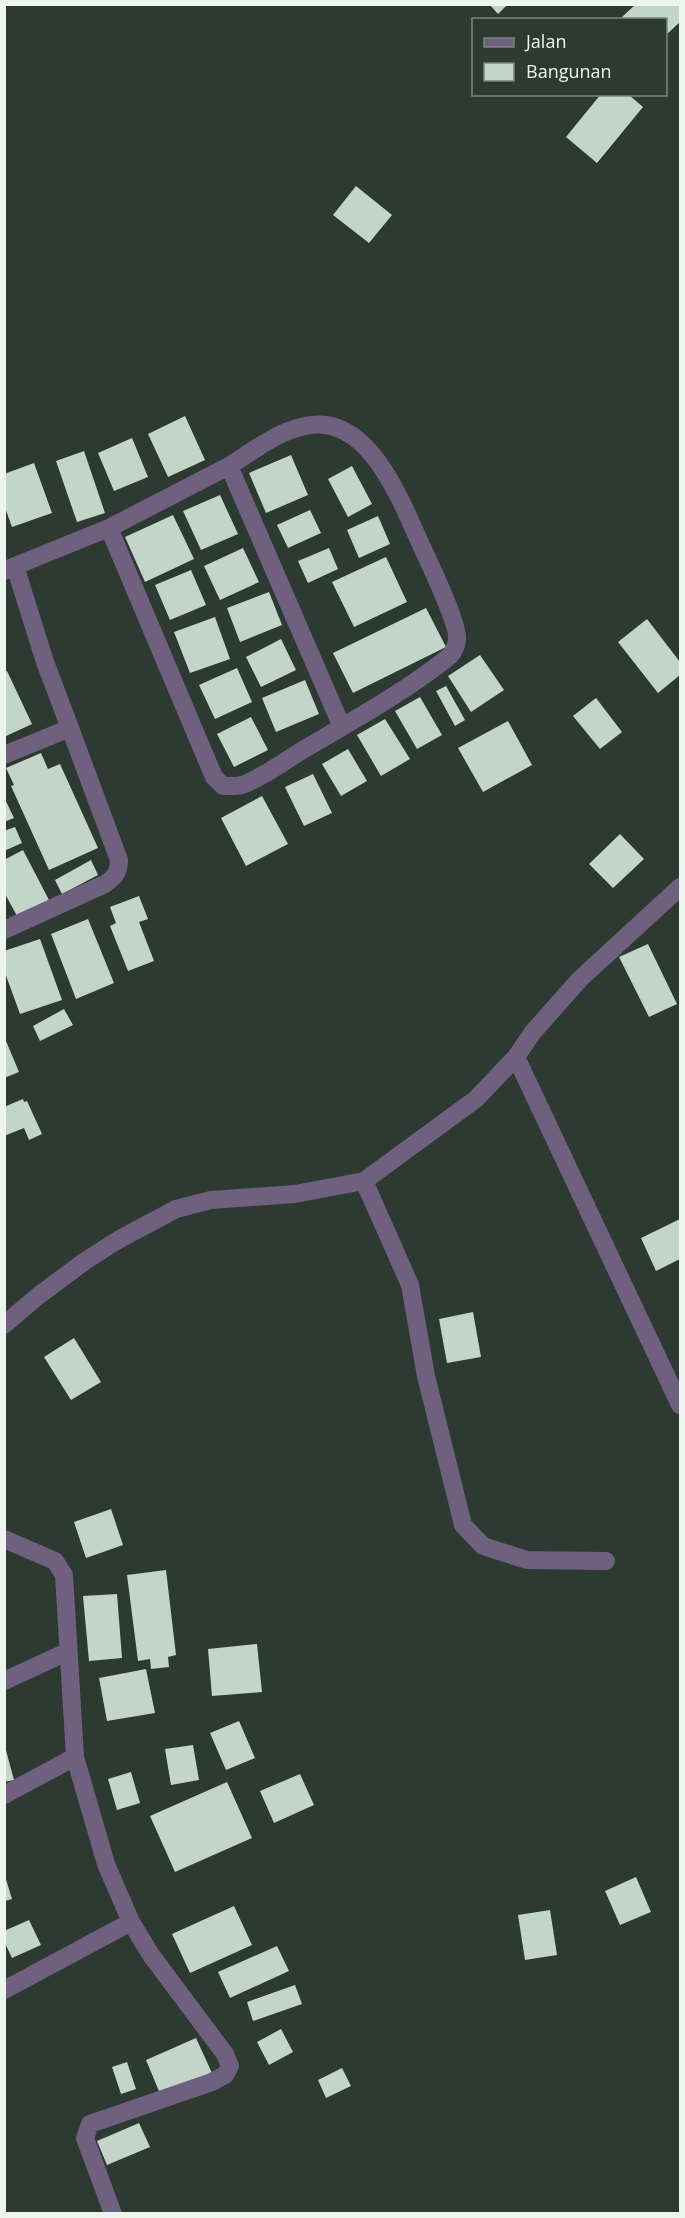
<svg xmlns="http://www.w3.org/2000/svg" width="685" height="2218" font-family="'Open Sans',sans-serif">
<style>
.building{fill:#c3d4c8}
.lines{fill:none;stroke-linecap:round;stroke-linejoin:round}
.minor{stroke:#6f607f;stroke-width:18}
</style>
<rect width="100%" height="100%" fill="#2c3a31"/>
<!-- building -->
<path class="building" d="M 489,4 L 508,4 L 498,14 Z
M 636,4 L 680,4 L 680,22 L 666,35 L 666,20 L 624,20 L 622,17 Z
M 601,94 L 628,94 L 643,107 L 597,163 L 566,137 Z
M 356,186 L 392,215 L 369,243 L 333,215 Z
M 185,416 L 205,460 L 168,477 L 148,434 Z
M 132,438 L 148,477 L 114,491 L 98,453 Z
M 84,451 L 105,513 L 77,522 L 56,461 Z
M 291,455 L 308,495 L 266,513 L 249,473 Z
M 34,463 L 52,513 L 12,527 L 4,505 L 4,474 Z
M 352,466 L 372,504 L 348,517 L 328,479 Z
M 220,495 L 238,534 L 201,550 L 183,511 Z
M 310,510 L 321,533 L 288,548 L 277,525 Z
M 173,515 L 194,559 L 145,582 L 125,537 Z
M 378,516 L 390,544 L 359,558 L 347,530 Z
M 243,548 L 259,582 L 220,600 L 204,566 Z
M 329,548 L 338,569 L 308,583 L 298,561 Z
M 386,557 L 407,602 L 354,627 L 332,582 Z
M 191,570 L 206,605 L 170,620 L 155,585 Z
M 269,592 L 282,625 L 240,642 L 227,608 Z
M 426,608 L 446,647 L 353,693 L 333,653 Z
M 215,617 L 230,659 L 190,673 L 174,632 Z
M 647,619 L 680,662 L 680,675 L 658,693 L 618,642 Z
M 281,639 L 296,670 L 261,687 L 246,657 Z
M 480,655 L 504,690 L 471,712 L 448,676 Z
M 237,668 L 252,702 L 215,719 L 199,685 Z
M 7,671 L 32,724 L 4,737 L 4,672 Z
M 305,680 L 319,714 L 276,732 L 262,698 Z
M 446,686 L 465,720 L 455,726 L 436,691 Z
M 420,697 L 442,735 L 417,749 L 395,711 Z
M 596,698 L 622,732 L 600,749 L 573,716 Z
M 251,717 L 268,750 L 234,767 L 217,734 Z
M 385,719 L 410,759 L 381,776 L 357,735 Z
M 508,721 L 532,765 L 483,792 L 458,748 Z
M 348,749 L 367,781 L 341,796 L 322,764 Z
M 41,753 L 48,769 L 60,764 L 98,848 L 49,870 L 11,786 L 14,785 L 6,768 Z
M 313,774 L 332,813 L 304,826 L 285,787 Z
M 262,796 L 288,844 L 246,866 L 221,818 Z
M 4,797 L 14,818 L 4,822 Z
M 15,827 L 22,843 L 4,851 L 4,831 Z
M 620,834 L 644,859 L 613,888 L 589,864 Z
M 23,850 L 49,900 L 17,916 L 4,892 L 4,860 Z
M 91,860 L 98,875 L 62,894 L 55,880 Z
M 139,896 L 148,919 L 139,922 L 154,961 L 128,971 L 110,926 L 116,923 L 110,907 Z
M 88,919 L 114,983 L 76,999 L 51,934 Z
M 40,939 L 62,1000 L 20,1014 L 4,970 L 4,951 Z
M 648,944 L 677,1004 L 649,1017 L 619,957 Z
M 64,1009 L 73,1025 L 40,1041 L 33,1026 Z
M 6,1041 L 19,1072 L 4,1078 L 4,1042 Z
M 23,1099 L 24,1102 L 27,1101 L 42,1134 L 29,1140 L 24,1128 L 4,1136 L 4,1107 Z
M 680,1219 L 680,1259 L 656,1271 L 641,1238 Z
M 473,1312 L 481,1357 L 447,1363 L 439,1319 Z
M 74,1338 L 101,1382 L 71,1400 L 44,1357 Z
M 111,1509 L 123,1545 L 86,1558 L 74,1522 Z
M 166,1570 L 176,1655 L 168,1657 L 169,1667 L 151,1669 L 150,1659 L 138,1661 L 127,1575 Z
M 117,1594 L 122,1658 L 89,1661 L 83,1596 Z
M 257,1644 L 262,1692 L 212,1696 L 208,1649 Z
M 146,1669 L 155,1713 L 107,1721 L 99,1678 Z
M 239,1721 L 255,1758 L 226,1770 L 210,1733 Z
M 4,1743 L 14,1780 L 4,1782 Z
M 193,1745 L 199,1780 L 171,1785 L 165,1749 Z
M 131,1772 L 140,1803 L 117,1810 L 108,1779 Z
M 300,1774 L 314,1805 L 274,1823 L 260,1791 Z
M 227,1782 L 252,1838 L 175,1872 L 150,1816 Z
M 5,1876 L 12,1899 L 5,1901 Z
M 636,1877 L 651,1912 L 620,1925 L 605,1891 Z
M 234,1906 L 252,1945 L 190,1973 L 172,1934 Z
M 550,1910 L 557,1955 L 525,1960 L 518,1915 Z
M 29,1920 L 41,1945 L 12,1958 L 4,1941 L 4,1931 Z
M 277,1946 L 289,1971 L 230,1998 L 218,1972 Z
M 295,1985 L 302,2004 L 253,2021 L 247,2002 Z
M 281,2029 L 293,2052 L 269,2065 L 257,2042 Z
M 196,2038 L 212,2073 L 161,2096 L 146,2060 Z
M 127,2062 L 136,2089 L 121,2094 L 112,2067 Z
M 342,2068 L 351,2086 L 326,2098 L 318,2080 Z
M 139,2123 L 150,2147 L 107,2165 L 97,2141 Z"/>
<g class="lines">
<!-- minor -->
<path class="minor" d="M 109,528 L 214,777 L 223,786 C 231,786 238,787 245,784 C 267,775 287,759 308,747 C 352,721 406,691 446,659 C 452,655 456,648 457,640 C 459,624 430,565 422,547 C 401,502 368,408 301,427 C 275,433 252,452 229,466
M 15,566 L 109,528 L 229,466 L 342,727
M 4,571 L 15,566 L 45,662 L 70,728 L 4,755
M 4,930 L 105,884 C 115,877 119,872 119,860 L 70,728
M 516,1057 L 680,1405
M 364,1181 L 410,1285 L 426,1376 L 463,1525 L 483,1546 L 527,1560 L 606,1561
M 4,1325 L 38,1296 L 85,1261 L 118,1240 L 176,1209 L 211,1200 L 295,1194 L 364,1181 L 476,1099 L 516,1057 L 533,1032 L 580,979 L 680,887
M 4,1539 L 55,1561 L 64,1575 L 75,1757 L 106,1864 L 131,1922 L 151,1955 L 225,2054 L 230,2066 L 225,2075 L 212,2082 L 90,2124 L 85,2138 L 113,2214
M 4,1681 L 67,1652
M 4,1795 L 75,1757
M 4,1990 L 131,1922"/>
</g>
<!-- border -->
<rect width="685" height="2218" fill="none" stroke="#ecf5ef" stroke-width="12"/>
<!-- legend -->
<rect x="472" y="18" width="195" height="78" fill="#2c3a31" stroke="#79857d" stroke-width="1.5"/>
<rect x="484" y="38" width="30" height="9" fill="#6f607f" stroke="#79857d" stroke-width="1.5"/>
<text x="526" y="48" font-size="18" fill="#ecf5ef">Jalan</text>
<rect x="484" y="63" width="30" height="18" fill="#c3d4c8" stroke="#79857d" stroke-width="1.5"/>
<text x="526" y="78" font-size="18" fill="#ecf5ef">Bangunan</text>
</svg>
